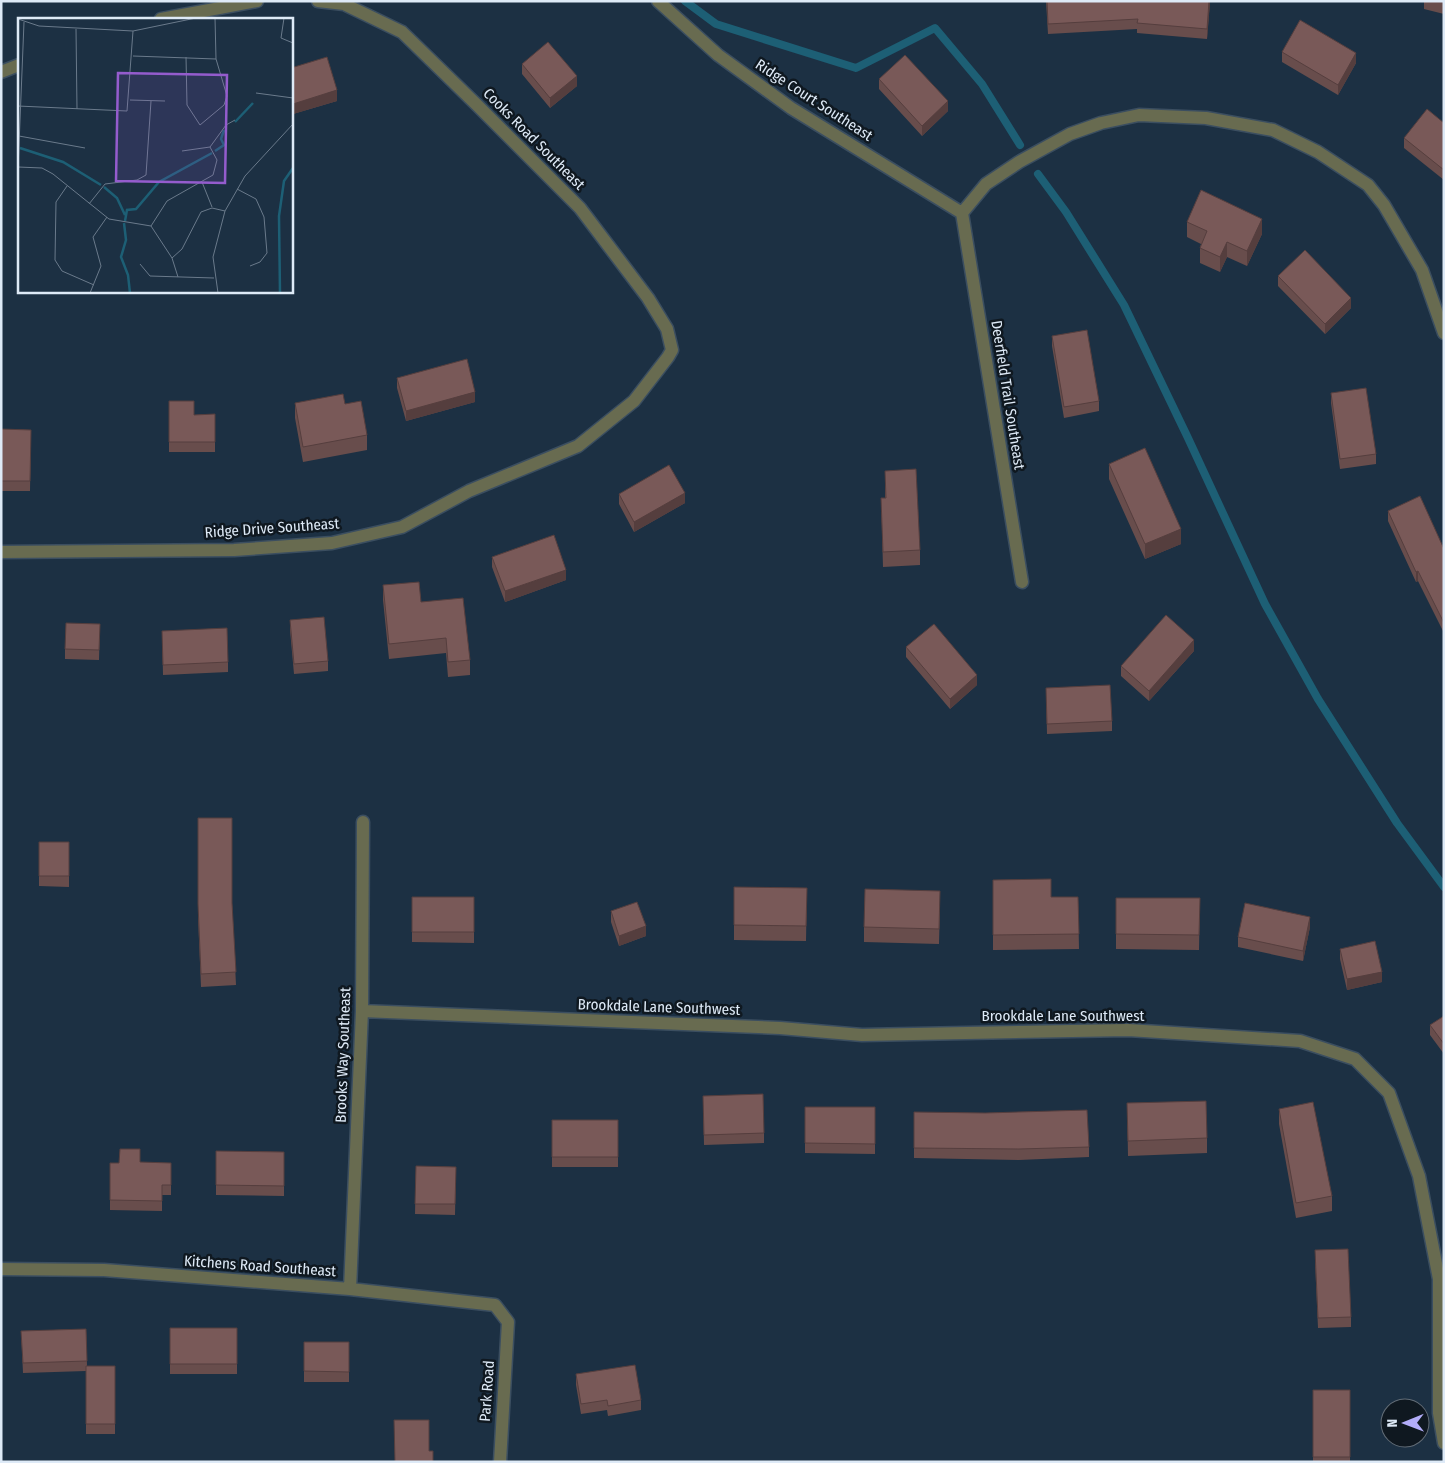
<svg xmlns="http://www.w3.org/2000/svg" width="1445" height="1463" font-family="'Fira Sans Condensed',sans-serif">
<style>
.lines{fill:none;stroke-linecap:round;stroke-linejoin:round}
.stream{stroke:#1d5f75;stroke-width:8}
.street-casing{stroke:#3b4e60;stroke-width:15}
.street{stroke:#686b50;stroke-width:12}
.wall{fill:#684d4c}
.shaded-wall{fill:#553e3e}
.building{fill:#795958;stroke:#553e3e}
.labels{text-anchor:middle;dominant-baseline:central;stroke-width:5;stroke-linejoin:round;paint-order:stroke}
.street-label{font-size:15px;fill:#deeaf7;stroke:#0f1820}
.inset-river{fill:none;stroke:#1d5f75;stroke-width:2.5}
.inset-road{fill:none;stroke:#6a7a8b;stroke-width:1}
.view{fill:#945ccd;fill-opacity:0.15;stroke:#945ccd;stroke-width:2.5}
.inset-edge{fill:none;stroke:#deeaf7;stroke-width:2.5}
</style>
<rect width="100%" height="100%" fill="#1c3043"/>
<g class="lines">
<!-- stream -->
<path class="stream" d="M 685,1 L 716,24 L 856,68 L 935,28 L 982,84 L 1020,145
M 1038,174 L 1066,212 L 1124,305 L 1188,438 L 1265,604 L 1318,699 L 1397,823 L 1444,887"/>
<defs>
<path id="street" d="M 658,1 L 718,55 L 791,108 L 962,213
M 161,19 L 257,1
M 1,72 L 19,65
M 962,213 L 986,184 L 1019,162 L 1070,134 L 1101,123 L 1139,115 L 1206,118 L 1273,130 L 1318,152 L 1368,185 L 1384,205 L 1422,270 L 1444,333
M 962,213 L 1022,582
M 1,552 L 234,550 L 332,543 L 402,527 L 469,491 L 578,446 L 634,401 L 668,357 L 672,350 L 667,329 L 648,298 L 580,208 L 477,105 L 402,32 L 344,4 L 318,1
M 362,1011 L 780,1028 L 862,1035 L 1128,1030 L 1300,1041 L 1355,1059 L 1389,1093 L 1419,1176 L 1439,1279 L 1439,1413 L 1444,1443
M 1,1269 L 104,1270 L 350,1289 L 495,1305 L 508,1322 L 500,1462
M 350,1289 L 362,1011 L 363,822"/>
</defs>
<!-- street casing -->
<use href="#street" class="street-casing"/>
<!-- street -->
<use href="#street" class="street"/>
</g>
<!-- wall -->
<path class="wall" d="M 1046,1 L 1210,1 L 1207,39 L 1137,33 L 1137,29 L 1048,34 Z
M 1424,1 L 1444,1 L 1444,14 L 1424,9 Z
M 1282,52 L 1356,63 L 1338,95 L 1282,62 Z
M 522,64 L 577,86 L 550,108 L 522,74 Z
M 291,68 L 337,101 L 293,114 L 291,108 Z
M 879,79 L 948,111 L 922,136 L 879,89 Z
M 1444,123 L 1444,180 L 1404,148 L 1404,138 Z
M 1187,222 L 1262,234 L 1247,266 L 1227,257 L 1220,272 L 1200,263 L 1200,248 L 1201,244 L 1187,237 Z
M 1278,276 L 1351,308 L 1325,334 L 1278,286 Z
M 1052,336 L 1099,401 L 1099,411 L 1064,418 L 1052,346 Z
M 397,378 L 475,402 L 406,421 L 397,388 Z
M 1331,393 L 1376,454 L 1376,464 L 1340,469 L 1331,403 Z
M 169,401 L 194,415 L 215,414 L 215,452 L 169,452 Z
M 295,403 L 345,404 L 367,435 L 367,450 L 303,462 L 295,418 Z
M 1,429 L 31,430 L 30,491 L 1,491 Z
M 1109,464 L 1181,544 L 1145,559 L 1109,479 Z
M 885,471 L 920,550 L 920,565 L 883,567 L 881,498 L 885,498 Z
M 619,494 L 685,503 L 634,532 L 619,504 Z
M 1388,511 L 1444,549 L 1444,633 L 1418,581 L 1416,582 L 1388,521 Z
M 492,557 L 566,580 L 505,602 L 492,567 Z
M 383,585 L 421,602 L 470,660 L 470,675 L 448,677 L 446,653 L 389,659 L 383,600 Z
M 290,620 L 328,661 L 328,671 L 294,674 L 290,630 Z
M 100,624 L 99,660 L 65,659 L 65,649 Z
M 162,631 L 228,662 L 228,672 L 163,675 Z
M 906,647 L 977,685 L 950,709 L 906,657 Z
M 1194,651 L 1149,701 L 1121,676 L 1121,666 Z
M 1046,688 L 1112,721 L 1112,731 L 1047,734 Z
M 198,818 L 232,903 L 236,985 L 201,987 L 198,917 Z
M 39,842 L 69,842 L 69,887 L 39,886 Z
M 993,880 L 1051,897 L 1078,897 L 1079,949 L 993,950 Z
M 734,887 L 807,888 L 806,941 L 734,940 Z
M 412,897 L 474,897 L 474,943 L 412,942 Z
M 1116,898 L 1200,898 L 1199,950 L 1116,949 Z
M 940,906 L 939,944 L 864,942 L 864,927 Z
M 611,911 L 646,936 L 619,946 L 611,922 Z
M 1310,927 L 1303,961 L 1238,947 L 1238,937 Z
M 1340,949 L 1382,982 L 1347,990 L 1340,959 Z
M 1444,1016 L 1444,1054 L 1430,1035 L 1430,1025 Z
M 703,1096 L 764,1133 L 764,1143 L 704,1145 Z
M 1127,1103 L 1207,1138 L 1207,1153 L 1128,1156 Z
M 805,1107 L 875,1107 L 875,1154 L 805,1153 Z
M 1279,1109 L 1332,1196 L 1332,1211 L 1296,1218 L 1279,1124 Z
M 914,1112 L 1089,1147 L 1089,1157 L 1019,1160 L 914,1158 Z
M 552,1120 L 618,1120 L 618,1167 L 552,1167 Z
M 216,1151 L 284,1152 L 284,1196 L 216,1195 Z
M 110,1163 L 171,1163 L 171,1195 L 162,1195 L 162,1211 L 110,1210 Z
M 416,1166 L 456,1167 L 455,1215 L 415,1214 Z
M 1315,1260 L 1351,1317 L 1351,1327 L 1318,1328 Z
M 170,1328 L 237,1328 L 237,1374 L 170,1374 Z
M 86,1329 L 87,1366 L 115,1366 L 115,1434 L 86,1434 L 86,1371 L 23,1373 L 21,1331 Z
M 304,1342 L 349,1342 L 349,1382 L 304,1382 Z
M 576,1374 L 641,1400 L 641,1410 L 608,1416 L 607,1410 L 581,1414 L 576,1385 Z
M 1313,1390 L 1350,1390 L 1350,1462 L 1313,1462 Z"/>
<!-- shaded-wall -->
<path class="shaded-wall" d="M 1209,1 L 1210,4 L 1207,39 L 1207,29 Z
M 1356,53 L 1356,63 L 1338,95 L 1338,85 Z
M 577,76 L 577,86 L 550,108 L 550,98 Z
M 337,90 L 337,101 L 293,114 L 293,104 Z
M 948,101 L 948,111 L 922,136 L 922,126 Z
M 1262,219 L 1262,234 L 1247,266 L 1247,251 Z
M 1227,242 L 1227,257 L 1220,272 L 1220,257 Z
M 1351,298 L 1351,308 L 1325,334 L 1325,324 Z
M 475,392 L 475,402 L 406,421 L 406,411 Z
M 685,493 L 685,503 L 634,532 L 634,522 Z
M 1181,529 L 1181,544 L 1145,559 L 1145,544 Z
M 566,570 L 566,580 L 505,602 L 505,591 Z
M 1418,571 L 1418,581 L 1416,582 L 1416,572 Z
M 1194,640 L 1194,651 L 1149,701 L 1149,691 Z
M 977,675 L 977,685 L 950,709 L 950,699 Z
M 1310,917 L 1310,927 L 1303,961 L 1303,951 Z
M 646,926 L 646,936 L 619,946 L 619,936 Z
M 1382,972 L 1382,982 L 1347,990 L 1347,979 Z"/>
<!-- building -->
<path class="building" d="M 1047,1 L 1209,1 L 1207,29 L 1137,23 L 1138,19 L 1048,24 Z
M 1300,20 L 1356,53 L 1338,85 L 1282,52 Z
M 548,42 L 577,76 L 550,98 L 522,64 Z
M 905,55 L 948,101 L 922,126 L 879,79 Z
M 327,57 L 337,90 L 293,104 L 291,98 L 291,68 Z
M 1427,109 L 1444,123 L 1444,170 L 1404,138 Z
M 1201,190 L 1262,219 L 1247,251 L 1227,242 L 1220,257 L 1200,248 L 1207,231 L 1187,222 Z
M 1305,250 L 1351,298 L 1325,324 L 1278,276 Z
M 1087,330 L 1099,401 L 1064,407 L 1052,336 Z
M 467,359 L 475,392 L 406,411 L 397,378 Z
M 1366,388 L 1376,454 L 1340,459 L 1331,393 Z
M 343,394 L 345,404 L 361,401 L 367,435 L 303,447 L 295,403 Z
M 169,401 L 194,401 L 194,415 L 215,414 L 215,442 L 169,442 Z
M 1,429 L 31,430 L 30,481 L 1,481 Z
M 1145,448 L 1181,529 L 1145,544 L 1109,464 Z
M 669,465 L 685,493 L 634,522 L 619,494 Z
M 916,469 L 920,550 L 883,552 L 881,498 L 886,498 L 885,471 Z
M 1420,496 L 1444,549 L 1444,623 L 1418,571 L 1416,572 L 1388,511 Z
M 554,535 L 566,570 L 505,591 L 492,557 Z
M 419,582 L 421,602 L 463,598 L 470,660 L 448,662 L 446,638 L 389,644 L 383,585 Z
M 1166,615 L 1194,640 L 1149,691 L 1121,666 Z
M 324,617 L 328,661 L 294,664 L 290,620 Z
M 66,623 L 100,624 L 99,650 L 65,649 Z
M 934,624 L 977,675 L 950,699 L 906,647 Z
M 227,628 L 228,662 L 163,665 L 162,631 Z
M 1110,685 L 1112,721 L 1047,724 L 1046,688 Z
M 198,818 L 232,818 L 232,903 L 236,972 L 201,974 L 198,904 Z
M 39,842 L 69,842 L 69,876 L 39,876 Z
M 1051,879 L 1051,897 L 1078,897 L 1079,934 L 993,935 L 993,880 Z
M 734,887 L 807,888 L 806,926 L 734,925 Z
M 865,889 L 940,891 L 939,929 L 864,927 Z
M 412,897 L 474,897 L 474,932 L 412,932 Z
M 1116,898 L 1200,898 L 1199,935 L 1116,934 Z
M 637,902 L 646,926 L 619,936 L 611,911 Z
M 1245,903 L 1310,917 L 1303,951 L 1238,937 Z
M 1375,941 L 1382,972 L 1347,979 L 1340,949 Z
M 1444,1016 L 1444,1044 L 1430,1025 Z
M 763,1094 L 764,1133 L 704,1135 L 703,1096 Z
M 1206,1101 L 1207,1138 L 1128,1141 L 1127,1103 Z
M 1313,1102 L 1332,1196 L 1296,1203 L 1279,1109 Z
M 805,1107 L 875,1107 L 875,1144 L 805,1143 Z
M 1087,1110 L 1089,1147 L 1019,1149 L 914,1148 L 914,1112 L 985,1113 Z
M 552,1120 L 618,1120 L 618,1157 L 552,1157 Z
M 120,1149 L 140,1149 L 140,1162 L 171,1163 L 171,1185 L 162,1185 L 162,1201 L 110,1200 L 110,1163 L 119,1163 Z
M 216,1151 L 284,1152 L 284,1186 L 216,1185 Z
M 416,1166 L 456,1167 L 455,1204 L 415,1204 Z
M 1348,1249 L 1351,1317 L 1318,1318 L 1315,1250 Z
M 170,1328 L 237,1328 L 237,1364 L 170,1364 Z
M 86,1329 L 87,1361 L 23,1363 L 21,1331 Z
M 304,1342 L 349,1342 L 349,1372 L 304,1371 Z
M 635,1365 L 641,1400 L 608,1406 L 607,1400 L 581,1404 L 576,1374 Z
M 86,1366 L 115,1366 L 115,1424 L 86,1424 Z
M 1313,1390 L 1350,1390 L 1350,1457 L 1313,1457 Z
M 394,1420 L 429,1420 L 429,1451 L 433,1451 L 433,1462 L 395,1462 Z"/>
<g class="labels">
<!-- street labels -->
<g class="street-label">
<text transform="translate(814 100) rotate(33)">Ridge Court Southeast</text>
<text transform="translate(534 139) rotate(45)">Cooks Road Southeast</text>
<text transform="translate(1008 395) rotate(81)">Deerfield Trail Southeast</text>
<text transform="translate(272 528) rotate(-4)">Ridge Drive Southeast</text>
<text transform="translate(659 1007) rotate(2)">Brookdale Lane Southwest</text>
<text x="1063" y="1016">Brookdale Lane Southwest</text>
<text transform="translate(343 1055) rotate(-88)">Brooks Way Southeast</text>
<text transform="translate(260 1266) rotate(4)">Kitchens Road Southeast</text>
<text transform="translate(487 1391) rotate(-86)">Park Road</text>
</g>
</g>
<!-- overview -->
<g transform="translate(18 18)">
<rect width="275" height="275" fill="#1c3043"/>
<path class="inset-river" d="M 217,104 L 235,85M 2,130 L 45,144 L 83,167M 197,133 L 206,127 L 203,121 L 206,112M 86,169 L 99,180 L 107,197M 107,203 L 109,192 L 118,191 L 141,164 L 194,135M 106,205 L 108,222 L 103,239 L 110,257 L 112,275M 262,275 L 261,198 L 266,163 L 275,150"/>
<path class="inset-road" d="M 266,0 L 263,20 L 275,25M 0,1 L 21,8 L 115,13 L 178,0M 58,11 L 59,91M 115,38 L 198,41M 168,39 L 169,87 L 182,107 L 206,87 L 209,78 L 198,41 L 197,0M 238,75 L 275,80M 112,82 L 147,83M 0,88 L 109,93 L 115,13M 1,118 L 67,130M 192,129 L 208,107 L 217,102M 164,133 L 192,129M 0,149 L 24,150 L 35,156 L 91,201 L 133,208 L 154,240 L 160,259M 0,152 L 6,4M 184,164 L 194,189M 49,168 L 38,184 L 37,242 L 44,253 L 76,267M 219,171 L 238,181 L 246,199 L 249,235 L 242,244 L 232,248M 71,186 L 87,166 L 119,162 L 128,157 L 133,83M 133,208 L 149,183 L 195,157 L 199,142 L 192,129M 154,240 L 164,231 L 183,194 L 194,190 L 207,193M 122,246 L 132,258 L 196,260M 72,275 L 83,248 L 75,219 L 89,199M 200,275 L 195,239 L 207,193 L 227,158 L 275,106"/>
<path class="view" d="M 100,55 L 209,57 L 207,165 L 98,163 Z"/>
<rect width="275" height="275" class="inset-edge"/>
</g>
<!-- border -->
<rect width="1445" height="1463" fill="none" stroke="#deeaf7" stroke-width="5"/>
<!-- north arrow -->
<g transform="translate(1405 1423) rotate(269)"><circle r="24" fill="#0f1820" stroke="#626c76"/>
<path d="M0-4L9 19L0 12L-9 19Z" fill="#b2adf9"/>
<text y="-8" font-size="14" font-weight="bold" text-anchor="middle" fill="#deeaf7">N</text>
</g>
</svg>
